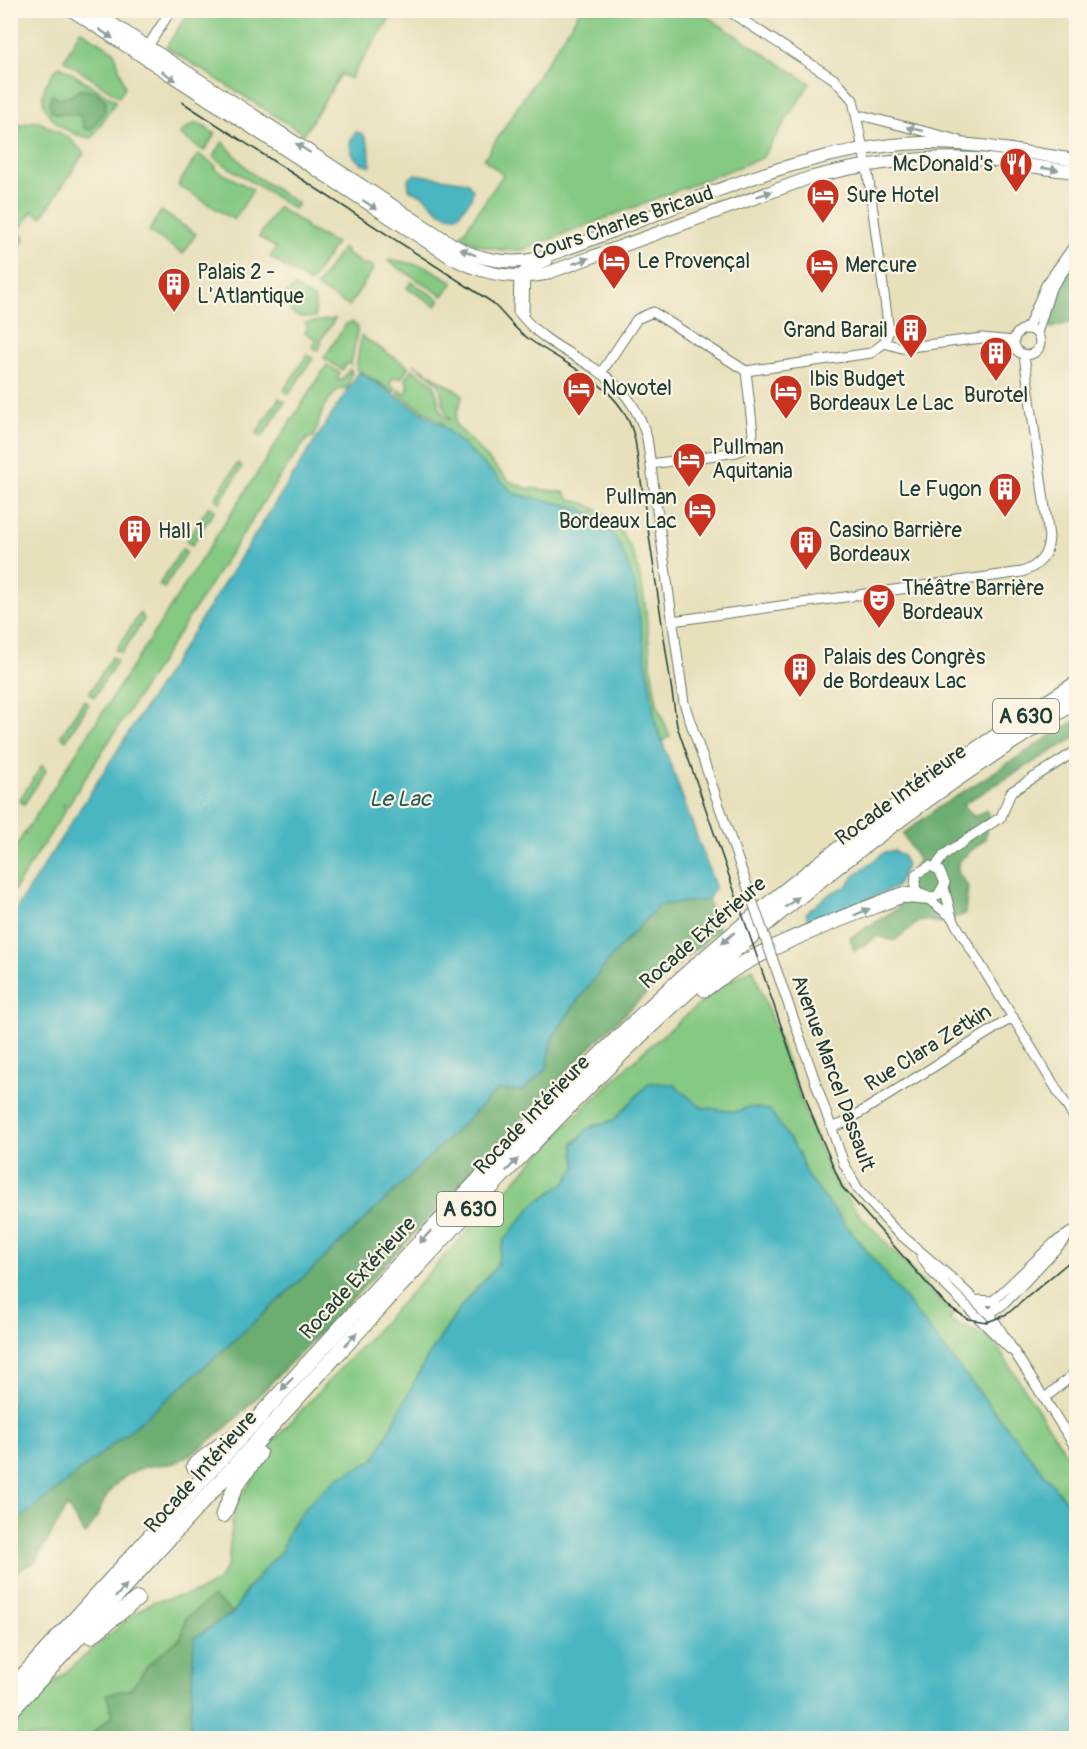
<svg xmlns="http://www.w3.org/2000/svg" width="1087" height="1749" font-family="Pangolin,sans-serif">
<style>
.green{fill:#85c983;stroke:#52835c;stroke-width:1.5}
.forest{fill:#6cad71;stroke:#467552;stroke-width:1.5}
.water{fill:#48b6c2;stroke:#347a7b;stroke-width:1.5}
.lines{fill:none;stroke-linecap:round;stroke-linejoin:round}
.minor-casing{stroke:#657663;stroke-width:11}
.major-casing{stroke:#657663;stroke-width:14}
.highway-casing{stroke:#657663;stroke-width:17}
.minor{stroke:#fff;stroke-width:9}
.major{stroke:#fff;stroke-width:12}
.highway{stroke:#fff;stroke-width:15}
.tram{stroke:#1f3d34;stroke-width:1.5}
.minor-bridge-casing{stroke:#657663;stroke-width:11;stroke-linecap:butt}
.minor-bridge{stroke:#fff;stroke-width:9}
.oneway{fill:#8f9e9a}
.labels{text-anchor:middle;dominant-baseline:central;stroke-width:4.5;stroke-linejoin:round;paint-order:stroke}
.shield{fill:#fcf5e5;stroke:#617469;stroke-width:1.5}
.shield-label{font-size:20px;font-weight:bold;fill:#1f3d34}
.poi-label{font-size:21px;fill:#1f3d34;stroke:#fcf5e5;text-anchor:start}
.street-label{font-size:21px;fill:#1f3d34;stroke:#fcf5e5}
.water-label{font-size:22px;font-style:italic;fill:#295b58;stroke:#fcf5e5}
</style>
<rect width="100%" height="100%" fill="#fcf5e5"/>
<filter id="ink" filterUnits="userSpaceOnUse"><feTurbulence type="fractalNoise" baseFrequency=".0167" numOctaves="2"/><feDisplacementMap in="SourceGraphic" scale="12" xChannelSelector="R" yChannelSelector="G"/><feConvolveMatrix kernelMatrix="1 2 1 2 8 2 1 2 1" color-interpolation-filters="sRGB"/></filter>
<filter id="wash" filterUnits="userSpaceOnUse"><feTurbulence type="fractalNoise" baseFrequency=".008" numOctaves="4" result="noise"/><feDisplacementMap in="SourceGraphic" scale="24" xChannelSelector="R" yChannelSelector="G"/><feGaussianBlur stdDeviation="1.35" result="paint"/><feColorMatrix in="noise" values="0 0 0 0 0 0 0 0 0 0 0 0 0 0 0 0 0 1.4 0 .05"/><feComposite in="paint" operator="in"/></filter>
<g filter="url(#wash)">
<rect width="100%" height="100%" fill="#e7e0bb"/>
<!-- green -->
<path class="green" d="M 190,11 L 190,10 L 395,11 L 350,79 L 341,74 L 304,134 L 166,47 Z
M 580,11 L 698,11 L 810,83 L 762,158 L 523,250 C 500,252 481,248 461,236 L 503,175 L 484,159 Z
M 80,30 L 114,51 L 125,87 L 119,97 L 64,60 Z
M 60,66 L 116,101 L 92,138 C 64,135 30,110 48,81 C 52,75 55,69 60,66 Z
M 37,121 L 68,137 L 84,153 L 42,217 L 32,211 L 18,232 L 25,238 L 11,258 L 11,140 L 20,125 Z
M 198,123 L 215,134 L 204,151 L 179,134 L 191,125 Z
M 223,142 L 251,173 L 298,204 L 294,209 L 213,157 Z
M 198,154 L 216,166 L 215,169 L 253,190 L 234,220 L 178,185 Z
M 278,207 L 306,225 L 305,228 L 336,243 L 310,283 L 270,257 L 276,248 L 259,237 Z
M 161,211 L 196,234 L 183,254 L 149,231 Z
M 342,248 L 346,250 L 345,253 L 365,266 L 368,264 L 374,268 L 349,306 L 316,287 Z
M 389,259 L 427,267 L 453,282 L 443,296 L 388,261 Z
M 411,282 L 440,300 L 436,306 L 407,288 Z
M 295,287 L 315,299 L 315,317 C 295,319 290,315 283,296 Z
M 335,319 L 320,341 L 322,343 L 318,350 L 312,347 L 317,340 L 305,332 L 308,327 L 305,323 Z
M 352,322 L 358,327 L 351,365 L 347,363 L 342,370 L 324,358 L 346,324 Z
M 361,336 L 409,367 L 401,378 L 393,378 L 389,384 L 396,388 L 394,392 L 356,369 Z
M 307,355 L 313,358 L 289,394 L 284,390 Z
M 414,364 L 462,394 C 463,405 453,412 456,425 L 509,481 L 526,488 L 564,492 L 569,499 C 663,520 639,636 658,706 C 661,716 666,726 670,736 L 663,741 L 656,725 L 612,533 L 593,515 L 576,507 L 515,494 L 442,425 L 443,423 L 398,394 L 399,390 L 405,394 L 408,390 L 406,378 L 412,369 L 434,384 L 441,412 L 449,420 L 450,418 L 445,411 L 439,384 Z
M 327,365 L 340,373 L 337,379 L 341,381 L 350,369 L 352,372 L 347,389 L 339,388 L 324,406 L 314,437 L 307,439 L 279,478 L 73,797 L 68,806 L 64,804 L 63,806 L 66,809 L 11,895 L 11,854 Z
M 279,398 L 285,402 L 262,437 L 256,434 Z
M 238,463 L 242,467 L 220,502 L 215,498 Z
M 209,506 L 215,510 L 192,545 L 186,542 Z
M 182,549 L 187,552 L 164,588 L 159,585 Z
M 140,613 L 144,619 L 122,653 L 116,650 Z
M 112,657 L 117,661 L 94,697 L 89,693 Z
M 84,700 L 89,704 L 66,740 L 61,736 Z
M 42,765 L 46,771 L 24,804 L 19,801 Z
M 753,968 L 806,1114 L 831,1175 L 858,1213 L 953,1315 L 949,1320 L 985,1336 L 995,1343 L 1076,1469 L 1076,1514 L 807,1176 L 798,1152 L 749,1107 L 735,1112 L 700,1107 L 673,1085 L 649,1083 L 614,1120 L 592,1126 L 573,1143 L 577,1167 L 565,1183 L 535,1203 L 504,1240 L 496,1267 L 462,1305 L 427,1358 L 374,1460 L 339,1477 L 291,1526 L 282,1550 L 247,1589 L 233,1613 L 194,1638 L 190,1738 L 11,1738 L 10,1728 L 52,1684 L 135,1613 L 152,1602 L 199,1592 L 218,1581 L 228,1564 L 233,1516 L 238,1501 L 266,1460 L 260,1455 L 573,1118 L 644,1051 L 722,985 Z"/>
<!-- forest -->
<path class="forest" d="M 79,90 L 95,91 L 106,101 L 105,111 L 91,130 L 84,128 L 81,117 L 76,114 L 57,114 L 51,111 L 49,103 L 52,95 L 60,99 L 70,96 Z
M 1076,263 L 1076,321 L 1051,328 L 1046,319 C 1053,299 1062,279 1076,263 Z
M 1076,720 L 1076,737 L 963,804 L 974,817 L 986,810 L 989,816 L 985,839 L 958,862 L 958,872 L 968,887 L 965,914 L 941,923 L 921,920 L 894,941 L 878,936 L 854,951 L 850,938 L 898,908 L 907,881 L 918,860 L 903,834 L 936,809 Z
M 708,900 L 719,930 C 562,1059 436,1218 292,1361 C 256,1397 222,1439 177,1462 C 170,1465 162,1464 155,1465 C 141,1467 128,1473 118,1482 C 101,1497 100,1519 85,1535 L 67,1506 L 36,1561 L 11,1574 L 11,1525 C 185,1393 343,1244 497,1090 L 523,1091 L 547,1068 L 552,1038 L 577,1001 L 612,956 L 659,905 Z
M 213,1597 L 233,1613 L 194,1638 L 190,1738 L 97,1738 L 89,1736 L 113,1715 L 106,1694 L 131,1689 L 149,1664 L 181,1637 L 186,1618 Z"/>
<!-- water -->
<path class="water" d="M 356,132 L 363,134 C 371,146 369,153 371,166 C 354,164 343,146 356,132 Z
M 415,174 L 467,182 L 473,190 L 471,199 L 458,215 C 440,219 434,204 423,196 C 419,193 413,192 409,189 L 408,180 Z
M 359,372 L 442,425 L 515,494 L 576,507 L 593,515 L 612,533 L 622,549 L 635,586 L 656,725 L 715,886 L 708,900 L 659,905 L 612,956 L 577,1001 L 552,1038 L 547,1068 L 523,1091 L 497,1090 C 343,1244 185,1393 11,1525 L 11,917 Z
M 895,851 L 903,856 L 906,866 L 896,887 L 817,922 L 808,921 L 806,913 L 831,893 L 847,886 L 854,876 L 885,852 Z
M 649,1083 L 673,1084 L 701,1107 L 735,1112 L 749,1107 L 770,1110 L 798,1152 L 807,1176 L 1076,1514 L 1076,1738 L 190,1738 L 194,1638 L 233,1613 L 247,1589 L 282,1550 L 291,1526 L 312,1500 L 339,1477 L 374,1460 L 427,1358 L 462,1305 L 496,1267 L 504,1240 L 535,1203 L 565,1183 L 576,1167 L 573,1143 L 577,1142 L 587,1129 L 614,1120 Z"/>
</g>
<g filter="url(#ink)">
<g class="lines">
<defs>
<path id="minor" d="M 145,51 L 171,10
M 859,117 L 864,116 L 958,140
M 548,261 L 525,270 L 519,276 L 518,311 C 559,366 624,358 647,438 L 684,703 L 714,791
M 524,312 L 525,272
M1014 342a13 13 0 1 1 26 0a13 13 0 1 1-26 0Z
M 1024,329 L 1029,325 L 1046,285 L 1076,243
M 1037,333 L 1051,288 L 1076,254
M 884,343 L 902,348 L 982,338 L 1014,341
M 601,373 L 637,319 L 653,312 L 746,371
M 651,464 L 737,452 L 749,446 L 753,433 L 746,371 L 871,353 L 884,343 L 889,331 L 868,174 L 853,100 L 834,79 L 727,10
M 858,595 L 1022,572 C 1039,566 1048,556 1049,537 L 1024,355
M 672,621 L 852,596
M 935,867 L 945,854 L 1001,817 L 1011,792 L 1076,751
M 944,887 L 952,918 L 1076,1121
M 927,898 L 938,895 L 945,883 L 939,870 L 930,866 L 916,874 L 915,889 L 949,915
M 804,1049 L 844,1164 L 858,1189 L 894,1229 L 956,1282 L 992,1317 L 1076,1448
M 831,1127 L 842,1124 L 1013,1017
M 921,1257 L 933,1273 L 1011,1350
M 976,1300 L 993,1301 L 1054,1243 L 1076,1229
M 989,1314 L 1005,1303 L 1068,1236
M 1045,1398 L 1076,1372"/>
<path id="major" d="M 71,10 L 449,256 C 479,273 511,280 545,274 L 809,178 C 863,164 920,156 975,159 C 1009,161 1043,169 1076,172
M 91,10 L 455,246 C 480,261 513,265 540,258 C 666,216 788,147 923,143 C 975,142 1025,153 1076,160"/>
<path id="highway" d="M 705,989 C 756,948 841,919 902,895 L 923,897
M 194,1466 L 227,1440
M 223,1515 L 236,1485 L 259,1454
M 91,1636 L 137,1599
M 10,1690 C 149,1539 285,1386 425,1237 C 513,1143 600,1050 697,965 C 816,860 943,769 1076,684
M 10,1712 C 120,1591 230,1471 340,1351 C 440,1242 540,1131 647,1029 C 778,906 923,795 1076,701"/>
</defs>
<!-- minor casing -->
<use href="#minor" class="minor-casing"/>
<!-- major casing -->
<use href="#major" class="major-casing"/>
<!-- highway casing -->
<use href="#highway" class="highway-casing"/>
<!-- minor -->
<use href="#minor" class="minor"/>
<!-- major -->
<use href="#major" class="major"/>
<!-- highway -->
<use href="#highway" class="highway"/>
<!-- tram -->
<path class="tram" d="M 182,102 L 490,301 C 503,312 512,327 526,337 C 568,368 623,384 635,440 L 677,726 L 813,1118 L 842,1187 L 945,1304 L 968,1319 L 987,1322 L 1006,1315 L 1076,1256"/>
<defs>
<path id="minor-bridge" d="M 714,791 L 804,1049"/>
</defs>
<!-- minor-bridge casing -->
<use href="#minor-bridge" class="minor-bridge-casing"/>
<!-- minor-bridge -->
<use href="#minor-bridge" class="minor-bridge"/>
</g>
<!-- one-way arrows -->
<defs><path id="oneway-solid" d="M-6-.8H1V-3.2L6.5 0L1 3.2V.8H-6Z" transform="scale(1.5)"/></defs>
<g class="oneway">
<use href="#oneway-solid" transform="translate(106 34) rotate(33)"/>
<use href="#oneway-solid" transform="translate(169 76) rotate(33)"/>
<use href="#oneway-solid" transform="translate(915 129) rotate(-166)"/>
<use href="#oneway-solid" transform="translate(303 148) rotate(-147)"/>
<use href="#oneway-solid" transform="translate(1050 169) rotate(8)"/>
<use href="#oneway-solid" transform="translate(764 194) rotate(-19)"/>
<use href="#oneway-solid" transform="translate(370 205) rotate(33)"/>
<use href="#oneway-solid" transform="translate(468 252) rotate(-156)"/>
<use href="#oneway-solid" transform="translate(581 261) rotate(-19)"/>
<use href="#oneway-solid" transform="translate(792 902) rotate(-38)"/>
<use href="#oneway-solid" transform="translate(862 912) rotate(-23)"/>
<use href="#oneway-solid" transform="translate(728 938) rotate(139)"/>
<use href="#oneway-solid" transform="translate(512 1165) rotate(-46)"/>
<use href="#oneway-solid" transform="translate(425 1237) rotate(133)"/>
<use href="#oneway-solid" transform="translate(351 1339) rotate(-47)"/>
<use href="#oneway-solid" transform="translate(287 1384) rotate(133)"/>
<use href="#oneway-solid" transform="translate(121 1591) rotate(-48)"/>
</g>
</g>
<!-- icons -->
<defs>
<symbol id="restaurant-pin" viewBox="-11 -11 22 30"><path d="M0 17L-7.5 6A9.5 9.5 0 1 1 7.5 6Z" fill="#c8321e" stroke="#fcf5e5"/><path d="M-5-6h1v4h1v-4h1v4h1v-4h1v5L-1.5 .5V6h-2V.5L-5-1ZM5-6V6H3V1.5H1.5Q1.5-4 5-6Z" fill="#fff"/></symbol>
<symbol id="hotel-pin" viewBox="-11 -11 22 30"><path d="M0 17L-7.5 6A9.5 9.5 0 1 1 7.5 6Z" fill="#c8321e" stroke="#fcf5e5"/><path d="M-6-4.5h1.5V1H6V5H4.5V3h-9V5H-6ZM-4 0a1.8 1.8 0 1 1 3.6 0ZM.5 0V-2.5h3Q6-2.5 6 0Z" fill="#fff"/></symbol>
<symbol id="building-pin" viewBox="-11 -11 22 30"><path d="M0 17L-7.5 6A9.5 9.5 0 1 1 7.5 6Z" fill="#c8321e" stroke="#fcf5e5"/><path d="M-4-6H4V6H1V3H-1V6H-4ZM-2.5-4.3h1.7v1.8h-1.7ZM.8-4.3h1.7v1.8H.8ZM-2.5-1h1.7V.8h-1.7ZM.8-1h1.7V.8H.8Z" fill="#fff"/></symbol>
<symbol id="theatre-pin" viewBox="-11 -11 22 30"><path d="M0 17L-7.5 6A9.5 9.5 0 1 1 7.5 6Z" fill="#c8321e" stroke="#fcf5e5"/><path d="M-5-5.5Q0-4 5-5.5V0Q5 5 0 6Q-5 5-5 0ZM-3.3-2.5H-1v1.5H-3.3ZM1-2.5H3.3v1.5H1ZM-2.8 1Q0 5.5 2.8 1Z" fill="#fff"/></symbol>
</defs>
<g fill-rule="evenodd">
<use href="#restaurant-pin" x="997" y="145" width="38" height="52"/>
<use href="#hotel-pin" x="804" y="176" width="38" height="52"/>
<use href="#hotel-pin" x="595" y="242" width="38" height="52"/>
<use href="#hotel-pin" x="803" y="246" width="38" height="52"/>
<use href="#building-pin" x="155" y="265" width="38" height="52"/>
<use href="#building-pin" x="892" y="311" width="38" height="52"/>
<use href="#building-pin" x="977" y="334" width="38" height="52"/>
<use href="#hotel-pin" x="560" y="369" width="38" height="52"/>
<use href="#hotel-pin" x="767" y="372" width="38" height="52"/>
<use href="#hotel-pin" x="670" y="440" width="38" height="52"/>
<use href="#building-pin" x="986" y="470" width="38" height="52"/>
<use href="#hotel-pin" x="681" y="490" width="38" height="52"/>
<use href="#building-pin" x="116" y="512" width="38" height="52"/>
<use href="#building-pin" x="787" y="523" width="38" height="52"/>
<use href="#theatre-pin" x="860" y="581" width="38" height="52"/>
<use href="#building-pin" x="781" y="650" width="38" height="52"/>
</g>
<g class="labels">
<!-- shield labels -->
<g class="shield">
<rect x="993" y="699" width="66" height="34" rx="4.5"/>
<rect x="437" y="1192" width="66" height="34" rx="4.5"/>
</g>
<g class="shield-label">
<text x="1026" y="716">A 630</text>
<text x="470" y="1209">A 630</text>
</g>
<!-- poi labels -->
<g class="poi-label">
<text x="993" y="164" text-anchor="end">McDonald's</text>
<text x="846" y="195">Sure Hotel</text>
<text x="637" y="261">Le Provençal</text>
<text x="845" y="265">Mercure</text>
<text x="197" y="272">Palais 2 -<tspan x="197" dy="24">L'Atlantique</tspan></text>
<text x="888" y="330" text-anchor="end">Grand Barail</text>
<text x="809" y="379">Ibis Budget<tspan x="809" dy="24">Bordeaux Le Lac</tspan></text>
<text x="602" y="388">Novotel</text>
<text x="996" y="395" text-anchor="middle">Burotel</text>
<text x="712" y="447">Pullman<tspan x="712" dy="24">Aquitania</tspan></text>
<text x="982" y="489" text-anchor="end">Le Fugon</text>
<text x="677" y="497" text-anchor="end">Pullman<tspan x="677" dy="24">Bordeaux Lac</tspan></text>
<text x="829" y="530">Casino Barrière<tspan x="829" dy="24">Bordeaux</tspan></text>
<text x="158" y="531">Hall 1</text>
<text x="902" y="588">Théâtre Barrière<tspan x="902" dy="24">Bordeaux</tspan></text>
<text x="823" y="657">Palais des Congrès<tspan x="823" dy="24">de Bordeaux Lac</tspan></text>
</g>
<!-- street labels -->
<g class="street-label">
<text transform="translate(623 223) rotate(-19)">Cours Charles Bricaud</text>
<text transform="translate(901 795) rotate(-36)">Rocade Intérieure</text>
<text transform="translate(703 933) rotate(-41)">Rocade Extérieure</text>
<text transform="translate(928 1048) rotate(-32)">Rue Clara Zetkin</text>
<text transform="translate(833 1073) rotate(70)">Avenue Marcel Dassault</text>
<text transform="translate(532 1115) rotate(-46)">Rocade Intérieure</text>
<text transform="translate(358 1278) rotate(-47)">Rocade Extérieure</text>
<text transform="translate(201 1472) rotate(-48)">Rocade Intérieure</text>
</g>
<!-- water labels -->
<g class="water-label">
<text x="400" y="799">Le Lac</text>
</g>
</g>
<!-- margin -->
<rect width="1087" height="1749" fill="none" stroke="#fcf5e5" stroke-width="36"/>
</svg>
